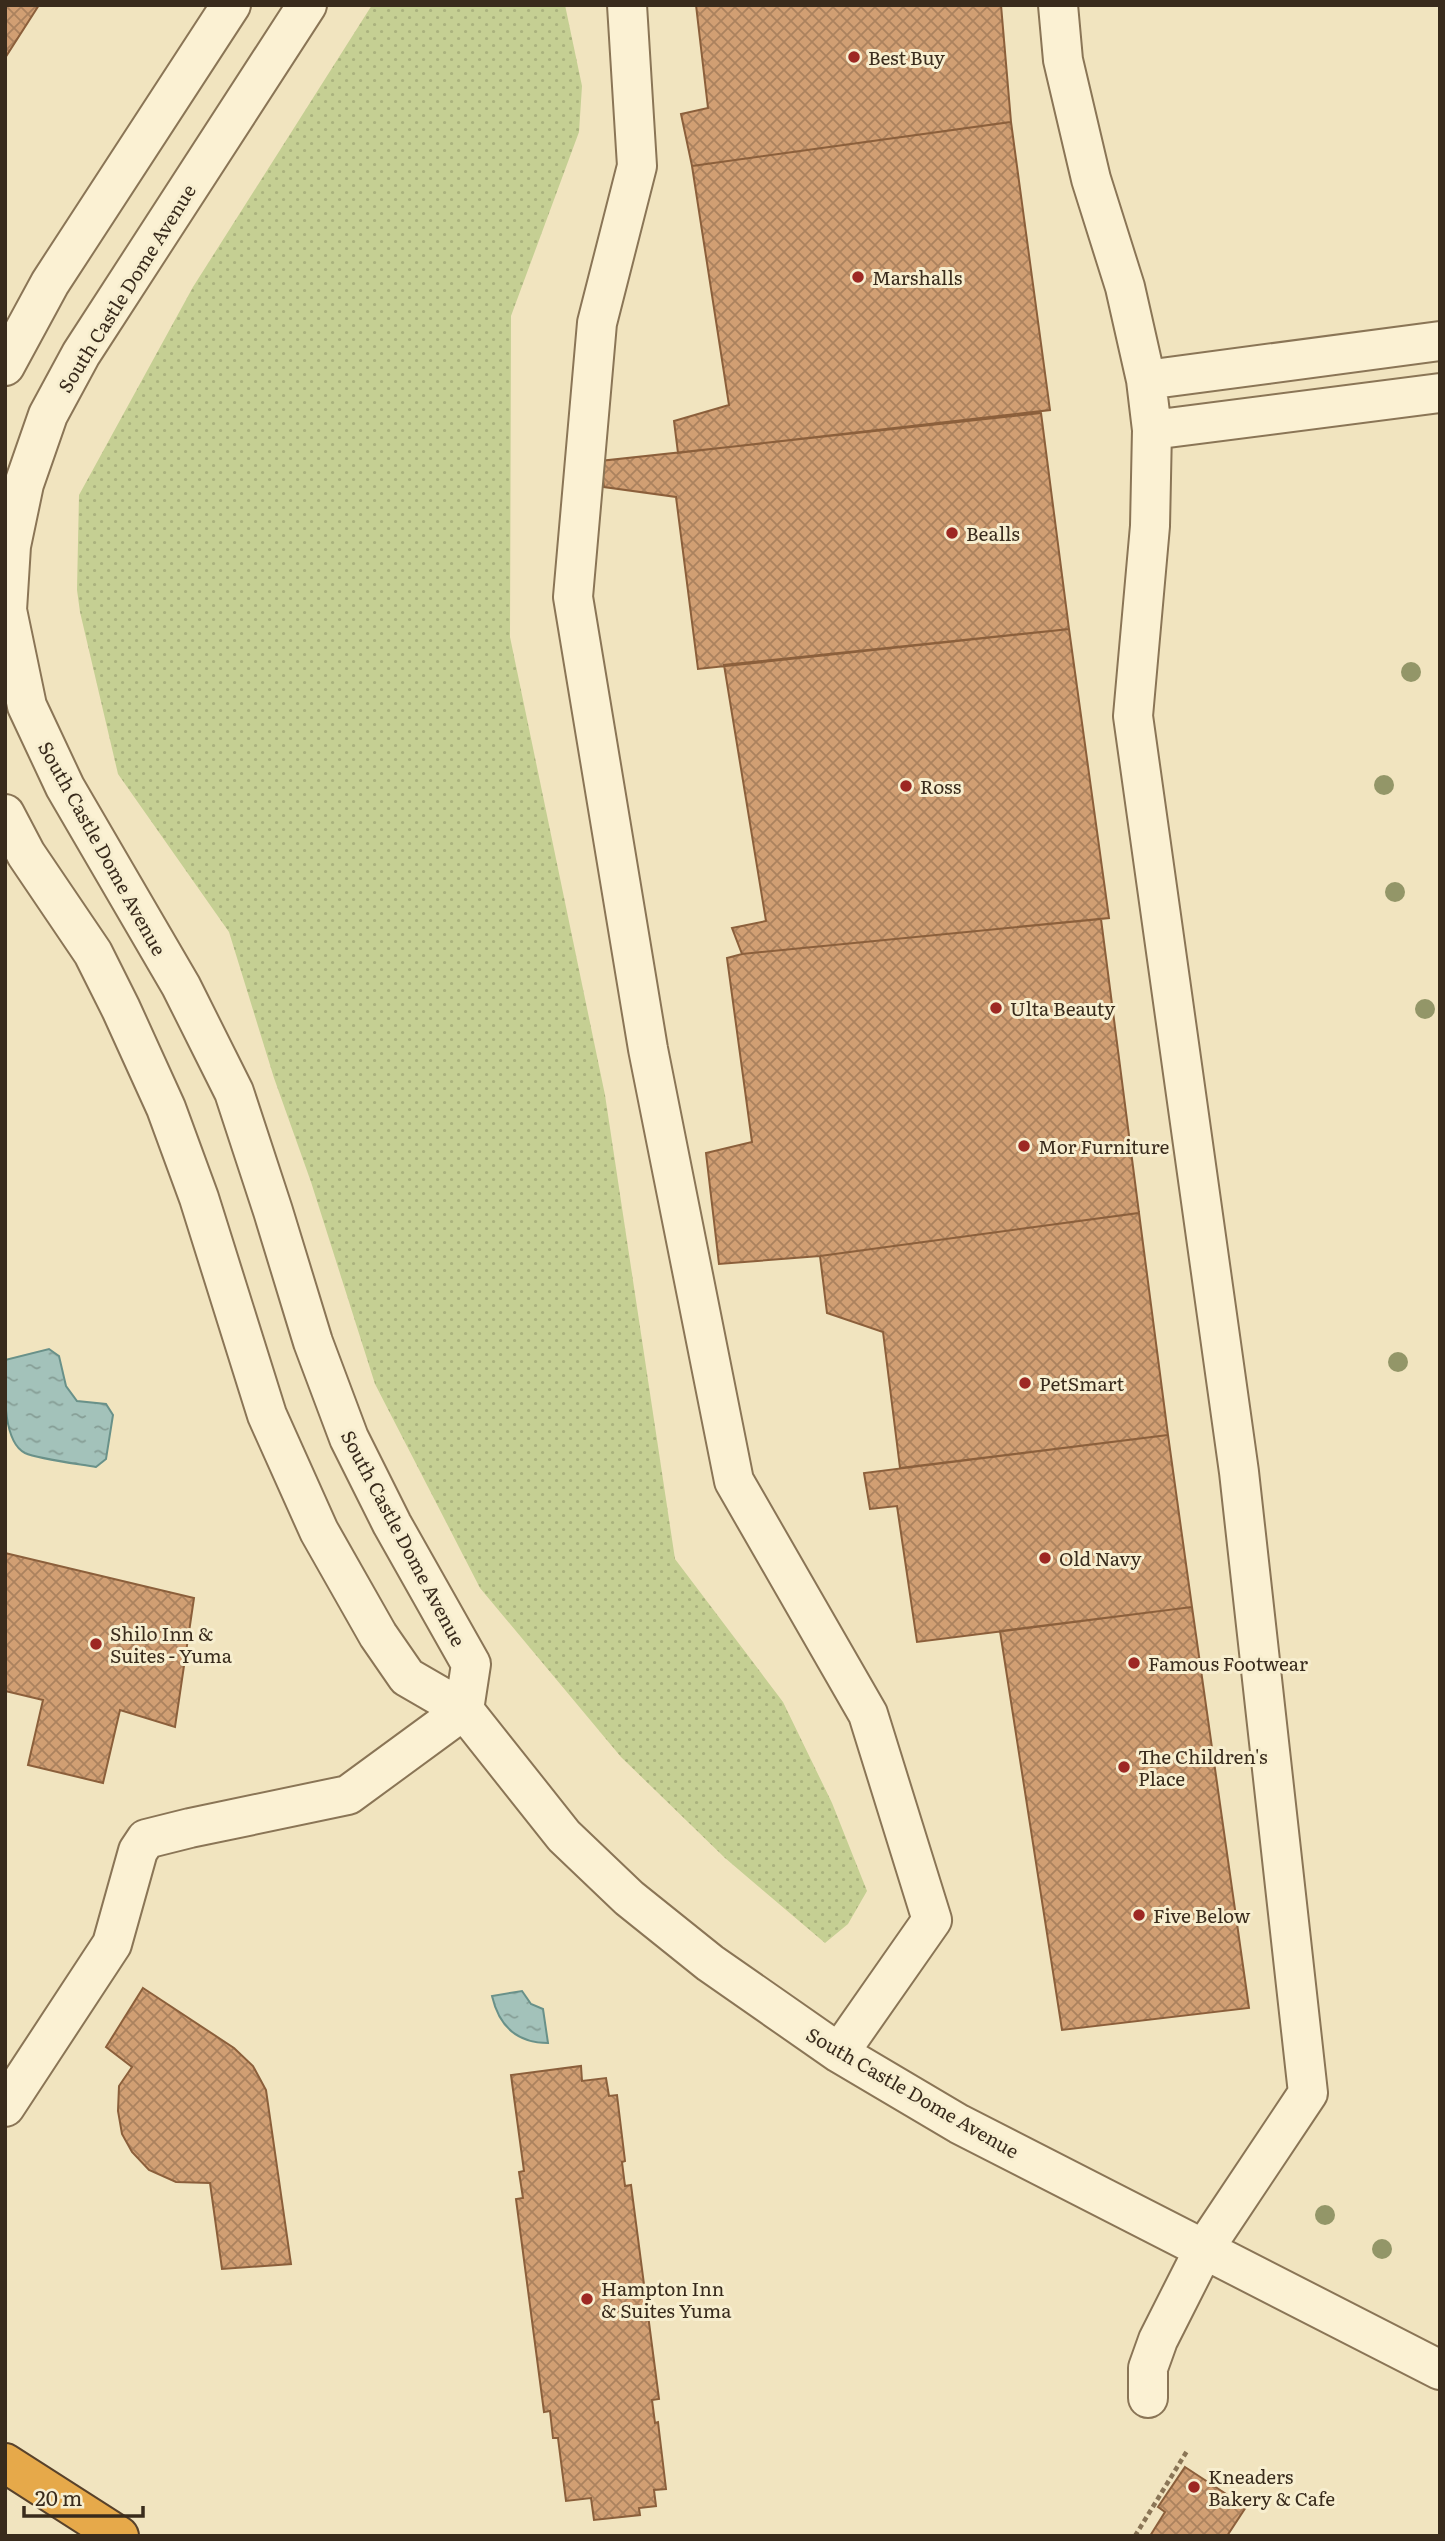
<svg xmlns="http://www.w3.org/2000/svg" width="1445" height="2541" font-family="Literata,serif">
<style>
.grass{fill:url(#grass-dots)}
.water{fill:url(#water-ripples);stroke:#699189;stroke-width:2}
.building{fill:url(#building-cross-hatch);stroke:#8b5f3b;stroke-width:2}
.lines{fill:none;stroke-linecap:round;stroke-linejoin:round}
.minor-casing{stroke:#8a7556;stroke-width:42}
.highway-casing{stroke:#58422b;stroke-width:42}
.path{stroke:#8a7556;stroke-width:4.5;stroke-dasharray:5 3.5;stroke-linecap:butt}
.minor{stroke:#fbf1d3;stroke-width:38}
.highway{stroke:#e6a94a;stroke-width:38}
.tree{fill:#939668}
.poi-dot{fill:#9d2823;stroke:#f7eecf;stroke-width:2.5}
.labels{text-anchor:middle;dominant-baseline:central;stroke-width:6;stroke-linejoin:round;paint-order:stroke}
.poi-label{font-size:19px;fill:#392b1c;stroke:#f7eecf;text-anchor:start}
.street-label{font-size:19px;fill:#392b1c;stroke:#f7eecf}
</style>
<defs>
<pattern id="grass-dots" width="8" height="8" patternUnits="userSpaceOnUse" patternTransform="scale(1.75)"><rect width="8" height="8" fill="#c5cf93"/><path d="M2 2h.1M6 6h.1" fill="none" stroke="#aab27e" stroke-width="1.8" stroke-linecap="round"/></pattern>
<pattern id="water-ripples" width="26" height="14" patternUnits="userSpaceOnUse" patternTransform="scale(1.75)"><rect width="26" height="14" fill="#a3c2ba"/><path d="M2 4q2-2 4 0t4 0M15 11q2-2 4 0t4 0" fill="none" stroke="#869e96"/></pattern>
<pattern id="building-cross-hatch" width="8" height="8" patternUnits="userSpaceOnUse" patternTransform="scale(1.75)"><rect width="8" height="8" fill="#d19f73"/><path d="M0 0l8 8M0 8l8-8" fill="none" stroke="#ab825e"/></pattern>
</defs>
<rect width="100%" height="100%" fill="#f1e4bf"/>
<!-- grass -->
<path class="grass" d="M 372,5 L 565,5 L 582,86 L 579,132 L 511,316 L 510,637 L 605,1095 L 675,1559 L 783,1702 L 832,1803 L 867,1891 L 848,1924 L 825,1943 L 725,1858 L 621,1757 L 480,1588 L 375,1384 L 311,1182 L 274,1078 L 229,932 L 118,774 L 80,612 L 77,590 L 79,495 L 193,287 Z"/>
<!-- water -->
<path class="water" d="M 49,1349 L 59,1356 L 66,1386 L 77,1401 L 106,1404 L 113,1415 L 106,1459 L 96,1467 C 79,1464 38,1459 25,1453 C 1,1441 5,1383 5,1360 Z
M 522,1991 L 531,2004 L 543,2009 L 548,2043 C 516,2043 499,2026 492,1996 Z"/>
<!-- building -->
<path class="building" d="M 5,5 L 39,5 L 5,58 Z
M 696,5 L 1001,5 L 1011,122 L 692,166 L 681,114 L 708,108 Z
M 1011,122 L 1050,410 L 678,453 L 674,421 L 729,405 L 692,166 Z
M 1041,413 L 1069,629 L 698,669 L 676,497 L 604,487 L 600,461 Z
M 1069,629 L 1109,918 L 742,954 L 732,928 L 766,921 L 724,665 Z
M 1101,919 L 1139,1213 L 820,1256 L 719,1264 L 706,1153 L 752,1142 L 727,958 L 742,954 Z
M 1139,1213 L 1168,1435 L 900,1468 L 883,1332 L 827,1313 L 820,1256 Z
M 1168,1435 L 1192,1607 L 917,1642 L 897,1506 L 870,1509 L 864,1473 Z
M 5,1553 L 194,1598 L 175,1727 L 120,1710 L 103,1783 L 28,1765 L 43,1700 L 5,1691 Z
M 1192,1607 L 1249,2008 L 1062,2030 L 1000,1631 Z
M 143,1988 L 234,2048 L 253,2066 L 266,2090 L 291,2264 L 222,2269 L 210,2183 L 176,2182 L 149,2170 L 132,2152 L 122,2134 L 118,2111 L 119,2086 L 132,2067 L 106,2047 Z
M 581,2066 L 582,2081 L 606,2078 L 609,2096 L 617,2095 L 625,2161 L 622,2162 L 625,2186 L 631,2185 L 659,2399 L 652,2400 L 655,2423 L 658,2422 L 666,2489 L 654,2490 L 656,2506 L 639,2508 L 640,2515 L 594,2520 L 591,2498 L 566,2501 L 558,2438 L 553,2438 L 550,2411 L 544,2412 L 516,2199 L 523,2198 L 519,2172 L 524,2171 L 511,2075 Z
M 1185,2467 L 1246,2507 L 1227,2536 L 1150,2536 L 1165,2512 L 1158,2507 Z"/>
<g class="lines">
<defs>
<path id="minor" d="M 307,5 L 81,354 L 48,415 L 24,484 L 11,546 L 7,610 L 27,706 L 65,787 L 181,986 L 234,1092 L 273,1211 L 313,1342 L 349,1438 L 392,1524 L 471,1664 L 464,1710
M 627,5 L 637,166 L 597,323 L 573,597 L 648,1049 L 734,1481 L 868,1714 L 932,1920 L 839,2053
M 1058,5 L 1063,60 L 1091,179 L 1125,287 L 1146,380 L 1152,430 L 1150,526 L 1133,716 L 1239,1472 L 1308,2093 L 1204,2249 L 1158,2340 L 1148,2368 L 1148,2398
M 5,366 L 50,283 L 231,5
M 1146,380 L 1440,341
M 1152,430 L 1440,393
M 5,814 L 26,854 L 93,953 L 121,1009 L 166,1108 L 199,1198 L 267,1415 L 319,1531 L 378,1635 L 407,1677 L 464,1710 L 564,1836 L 629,1898 L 710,1963 L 839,2053 L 959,2124 L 1440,2370
M 5,2107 L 112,1944 L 138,1851 L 146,1839 L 190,1828 L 348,1795 L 464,1710"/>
<path id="highway" d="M 5,2463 L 119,2536"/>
</defs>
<!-- minor casing -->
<use href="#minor" class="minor-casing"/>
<!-- highway casing -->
<use href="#highway" class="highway-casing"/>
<!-- path -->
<path class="path" d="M 1135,2536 L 1187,2451"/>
<!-- minor -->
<use href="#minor" class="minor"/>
<!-- highway -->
<use href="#highway" class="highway"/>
</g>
<!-- trees -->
<g class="tree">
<circle cx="1411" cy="672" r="10"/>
<circle cx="1384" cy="785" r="10"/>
<circle cx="1395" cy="892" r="10"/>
<circle cx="1425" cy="1009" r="10"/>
<circle cx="1398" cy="1362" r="10"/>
<circle cx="1325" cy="2215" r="10"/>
<circle cx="1382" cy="2249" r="10"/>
</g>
<!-- markers -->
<g class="poi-dot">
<circle cx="854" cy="57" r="7"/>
<circle cx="858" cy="277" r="7"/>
<circle cx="952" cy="533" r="7"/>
<circle cx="906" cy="786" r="7"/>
<circle cx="996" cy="1008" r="7"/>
<circle cx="1024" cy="1146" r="7"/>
<circle cx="1025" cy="1383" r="7"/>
<circle cx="1045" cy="1558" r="7"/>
<circle cx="96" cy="1644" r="7"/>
<circle cx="1134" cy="1663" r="7"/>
<circle cx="1124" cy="1767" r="7"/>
<circle cx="1139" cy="1915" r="7"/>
<circle cx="587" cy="2299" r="7"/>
<circle cx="1194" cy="2487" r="7"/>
</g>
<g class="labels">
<!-- poi labels -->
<g class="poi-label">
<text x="868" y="57">Best Buy</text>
<text x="872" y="277">Marshalls</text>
<text x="966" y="533">Bealls</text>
<text x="920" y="786">Ross</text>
<text x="1010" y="1008">Ulta Beauty</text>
<text x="1038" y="1146">Mor Furniture</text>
<text x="1039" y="1383">PetSmart</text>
<text x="1059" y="1558">Old Navy</text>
<text x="110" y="1633">Shilo Inn &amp;<tspan x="110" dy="22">Suites - Yuma</tspan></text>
<text x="1148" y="1663">Famous Footwear</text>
<text x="1138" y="1756">The Children's<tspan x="1138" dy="22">Place</tspan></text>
<text x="1153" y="1915">Five Below</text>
<text x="601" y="2288">Hampton Inn<tspan x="601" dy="22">&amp; Suites Yuma</tspan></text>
<text x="1208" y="2476">Kneaders<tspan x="1208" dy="22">Bakery &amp; Cafe</tspan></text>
</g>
<!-- street labels -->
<g class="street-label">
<text transform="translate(126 288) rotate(-58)">South Castle Dome Avenue</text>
<text transform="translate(103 848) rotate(61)">South Castle Dome Avenue</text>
<text transform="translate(404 1538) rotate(62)">South Castle Dome Avenue</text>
<text transform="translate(913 2092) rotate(30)">South Castle Dome Avenue</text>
</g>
</g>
<!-- border -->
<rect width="1445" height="2541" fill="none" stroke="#392b1c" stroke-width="14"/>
<!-- scale -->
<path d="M24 2506v10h119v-10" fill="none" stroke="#392b1c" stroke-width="3.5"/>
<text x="35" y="2506" font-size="21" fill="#392b1c" stroke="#f7eecf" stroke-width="5" paint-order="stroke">20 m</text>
</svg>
